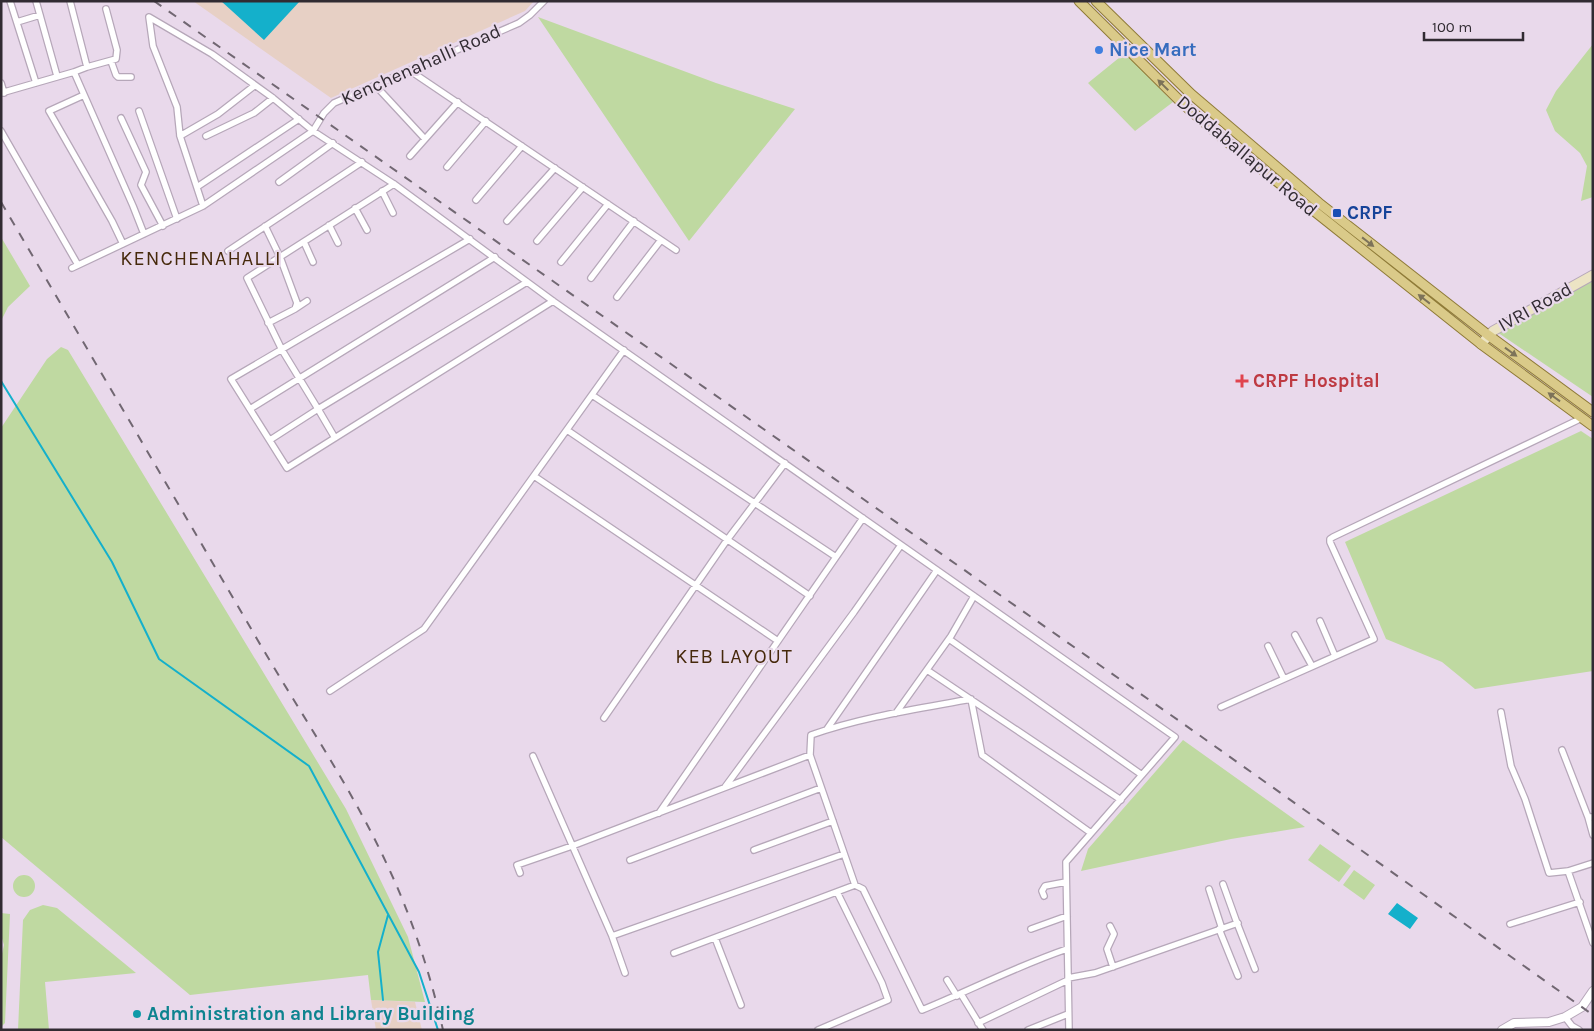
<svg xmlns="http://www.w3.org/2000/svg" width="1594" height="1031" font-family="Karla,sans-serif">
<style>
.industrial{fill:#e7d0c5}
.green{fill:#bfd9a1}
.water{fill:#14b0cb}
.lines{fill:none;stroke-linecap:round;stroke-linejoin:round}
.stream{stroke:#14b0cb;stroke-width:2}
.minor-casing{stroke:#b6a7b9;stroke-width:8}
.tertiary-casing{stroke:#b6a7b9;stroke-width:10}
.secondary-casing{stroke:#b6a7b9;stroke-width:11}
.primary-casing{stroke:#8f7b38;stroke-width:11}
.minor{stroke:#fff;stroke-width:5.5}
.tertiary{stroke:#fff;stroke-width:8}
.secondary{stroke:#ece4c4;stroke-width:9}
.primary{stroke:#daca89;stroke-width:9}
.rail{stroke:#716772;stroke-width:2;stroke-dasharray:9 9;stroke-linecap:butt}
.oneway{fill:#7d7359}
.shop-dot{fill:#3f7fe0;stroke:#e9d9eb;stroke-width:2}
.transit-dot{fill:#1a4fb4;stroke:#e9d9eb;stroke-width:2}
.health-dot{fill:#e0444e;stroke:#e9d9eb;stroke-width:2}
.culture-dot{fill:#0f9aa8;stroke:#e9d9eb;stroke-width:2}
.labels{text-anchor:middle;dominant-baseline:central;stroke-width:4.5;stroke-linejoin:round;paint-order:stroke}
.shop-label{font-size:19px;font-weight:bold;fill:#366cbe;stroke:#e9d9eb;text-anchor:start}
.street-label{font-size:19px;fill:#312b32;stroke:#e9d9eb}
.transit-label{font-size:19px;font-weight:bold;fill:#164399;stroke:#e9d9eb;text-anchor:start}
.health-label{font-size:19px;font-weight:bold;fill:#be3a42;stroke:#e9d9eb;text-anchor:start}
.culture-label{font-size:19px;font-weight:bold;fill:#0d838f;stroke:#e9d9eb;text-anchor:start}
.neighbourhood-label{font-size:20px;letter-spacing:1px;fill:#46290b;stroke:#e9d9eb}
</style>
<rect width="100%" height="100%" fill="#e9d9eb"/>
<!-- industrial -->
<path class="industrial" d="M 193,1 L 534,1 L 525,11 L 331,98 Z
M 371,1000 L 415,1002 L 422,1030 L 376,1030 Z"/>
<!-- green -->
<path class="green" d="M 538,17 L 716,83 L 795,109 L 689,241 Z
M 1593,44 L 1593,197 L 1581,201 L 1587,166 L 1580,153 L 1555,131 L 1546,110 L 1556,91 Z
M 1125,53 L 1173,102 L 1135,131 L 1088,83 Z
M 1,237 L 30,286 L 8,307 L 1,321 Z
M 1593,278 L 1593,397 L 1497,332 Z
M 61,347 L 68,350 L 346,809 L 408,937 L 425,1002 L 371,1000 L 368,975 L 190,995 L 1,837 L 1,428 L 47,359 Z
M 1581,431 L 1593,439 L 1593,671 L 1475,689 L 1442,662 L 1386,639 L 1345,542 Z
M 1183,740 L 1305,827 L 1231,839 L 1081,871 L 1088,849 Z
M 1320,844 L 1351,866 L 1339,882 L 1308,860 Z
M 1354,870 L 1375,885 L 1364,900 L 1343,885 Z
M13 886a11 11 0 1 1 22 0a11 11 0 1 1-22 0Z
M 43,905 L 57,908 L 136,973 L 45,982 L 49,1030 L 18,1030 L 23,920 L 30,910 Z
M 1,913 L 10,914 L 5,1023 L 1,1027 L 1,958 L 4,945 L 1,935 Z"/>
<!-- water -->
<path class="water" d="M 221,1 L 300,1 L 264,40 Z
M 1397,903 L 1418,918 L 1410,929 L 1388,914 Z"/>
<g class="lines">
<!-- stream -->
<path class="stream" d="M 1,381 L 112,562 L 159,659 L 309,766 L 419,972 L 438,1030
M 383,1000 L 378,952 L 388,915"/>
<defs>
<path id="minor" d="M 10,1 L 36,83
M 36,1 L 57,76
M 70,1 L 87,67 L 74,72
M 17,22 L 40,15
M 111,61 L 116,75 L 118,77 L 131,77
M 87,67 L 116,59 L 117,50 L 106,9
M 409,70 L 676,250
M 1,83 L 4,93
M 375,85 L 425,139
M 1,93 L 74,72 L 133,206 L 144,234
M 84,95 L 49,111 L 112,221 L 123,244
M 139,111 L 177,219
M 121,118 L 146,172 L 141,185 L 163,226
M 1,131 L 78,265
M 180,136 L 218,114 L 254,86
M 206,136 L 254,113 L 273,98
M 410,156 L 458,102
M 447,167 L 486,121
M 279,182 L 333,143
M 197,187 L 299,119
M 382,191 L 393,213
M 476,200 L 522,146
M 203,206 L 180,136 L 177,107 L 153,46 L 149,17 L 212,54 L 273,98 L 313,131 L 394,184 L 553,301 L 1175,737 L 1066,862 L 1069,1030
M 355,208 L 367,230
M 507,221 L 555,168
M 329,225 L 338,243
M 265,226 L 280,257 L 297,303 L 295,309 L 268,323
M 470,239 L 231,379 L 287,468 L 553,301
M 537,241 L 583,187
M 304,242 L 313,262
M 228,251 L 362,162
M 561,262 L 608,204
M 72,268 L 203,206 L 313,131 L 324,113 L 334,103 L 519,23 L 530,15 L 544,1
M 591,278 L 634,221
M 617,297 L 661,240
M 295,309 L 307,301
M 592,395 L 836,557
M 250,409 L 495,257
M 567,430 L 810,596
M 335,438 L 318,409 L 527,282
M 270,440 L 318,409 L 282,350 L 247,278 L 394,184
M 534,476 L 778,641
M 1320,621 L 1335,656
M 1295,635 L 1312,666
M 949,639 L 1142,775
M 1268,646 L 1284,679
M 927,670 L 1121,800
M 330,691 L 424,629 L 624,350
M 1221,707 L 1374,639 L 1330,542 L 1330,539 L 1333,537 L 1582,418
M 1501,712 L 1511,766 L 1525,799 L 1549,873 L 1568,871 L 1593,863
M 896,713 L 951,636 L 974,596
M 604,718 L 727,540 L 785,463
M 827,729 L 937,570
M 1562,750 L 1588,817
M 533,756 L 612,936 L 625,973
M 725,787 L 854,612 L 901,545
M 659,813 L 863,518
M 1593,817 L 1588,817 L 1593,835
M 754,850 L 833,821
M 630,860 L 821,788
M 1568,871 L 1593,943
M 520,873 L 517,865 L 572,846 L 810,755
M 1223,884 L 1237,923 L 1255,969
M 1209,889 L 1222,929
M 1044,896 L 1042,891 L 1045,886 L 1066,882
M 1510,924 L 1580,902
M 1110,926 L 1114,934 L 1107,949 L 1113,967
M 1031,929 L 1067,916
M 1219,929 L 1238,976
M 612,936 L 844,854
M 715,938 L 741,1005
M 1067,949 C 1017,966 971,990 922,1010 L 863,889 L 855,885 L 810,755 L 811,735 C 862,717 917,709 971,699 L 982,755 L 1091,833
M 674,953 L 855,885
M 1068,978 L 1095,973 L 1238,923
M 947,980 L 957,996
M 961,994 L 983,1030
M 1565,1017 L 1572,1026 L 1579,1030
M 978,1023 L 1068,980
M 818,1030 L 888,1000 L 882,983 L 837,892
M 1028,1030 L 1068,1014"/>
<path id="tertiary" d="M 1502,1030 L 1514,1023 L 1549,1022 L 1565,1017 L 1582,1007 L 1593,991"/>
<path id="secondary" d="M 1481,344 L 1493,331 L 1593,275"/>
<path id="primary" d="M 1079,1 L 1183,104 L 1225,140 L 1481,344 L 1593,426
M 1096,1 L 1191,94 L 1319,203 L 1488,335 L 1593,412"/>
</defs>
<!-- minor casing -->
<use href="#minor" class="minor-casing"/>
<!-- tertiary casing -->
<use href="#tertiary" class="tertiary-casing"/>
<!-- secondary casing -->
<use href="#secondary" class="secondary-casing"/>
<!-- primary casing -->
<use href="#primary" class="primary-casing"/>
<!-- minor -->
<use href="#minor" class="minor"/>
<!-- tertiary -->
<use href="#tertiary" class="tertiary"/>
<!-- secondary -->
<use href="#secondary" class="secondary"/>
<!-- primary -->
<use href="#primary" class="primary"/>
<!-- rail -->
<path class="rail" d="M 154,1 L 1185,725 L 1593,1015
M 1,202 C 86,347 172,493 257,639 C 299,711 347,781 383,856 C 410,912 429,968 443,1030"/>
</g>
<!-- one-way arrows -->
<defs><path id="oneway-solid" d="M-6-.8H1V-3.2L6.5 0L1 3.2V.8H-6Z" transform="scale(1.25)"/></defs>
<g class="oneway">
<use href="#oneway-solid" transform="translate(1163 85) rotate(-135)"/>
<use href="#oneway-solid" transform="translate(1368 242) rotate(38)"/>
<use href="#oneway-solid" transform="translate(1424 299) rotate(-142)"/>
<use href="#oneway-solid" transform="translate(1511 352) rotate(36)"/>
<use href="#oneway-solid" transform="translate(1554 397) rotate(-144)"/>
</g>
<!-- markers -->
<circle class="shop-dot" cx="1099" cy="50" r="5"/>
<rect class="transit-dot" x="1332" y="208" width="10" height="10" rx="2.5"/>
<path class="health-dot" d="M1239.5 373.5h5v5h5v5h-5v5h-5v-5h-5v-5h5z"/>
<circle class="culture-dot" cx="137" cy="1014" r="5"/>
<g class="labels">
<!-- shop labels -->
<g class="shop-label">
<text x="1109" y="50">Nice Mart</text>
</g>
<!-- street labels -->
<g class="street-label">
<text transform="translate(421 65) rotate(-24)">Kenchenahalli Road</text>
<text transform="translate(1247 156) rotate(40)">Doddaballapur Road</text>
<text transform="translate(1535 307) rotate(-29)">IVRI Road</text>
</g>
<!-- transit labels -->
<g class="transit-label">
<text x="1347" y="213">CRPF</text>
</g>
<!-- health labels -->
<g class="health-label">
<text x="1253" y="381">CRPF Hospital</text>
</g>
<!-- culture labels -->
<g class="culture-label">
<text x="147" y="1014">Administration and Library Building</text>
</g>
<!-- neighbourhood labels -->
<g class="neighbourhood-label">
<text x="201" y="258">KENCHENAHALLI</text>
<text x="734" y="656">KEB LAYOUT</text>
</g>
</g>
<!-- border -->
<rect width="1594" height="1031" fill="none" stroke="#312b32" stroke-width="5"/>
<!-- scale -->
<path d="M1424 32v8h99v-8" fill="none" stroke="#312b32" stroke-width="2.5"/>
<text x="1432" y="32" font-size="15" fill="#312b32" stroke="#e9d9eb" stroke-width="4" paint-order="stroke">100 m</text>
</svg>
